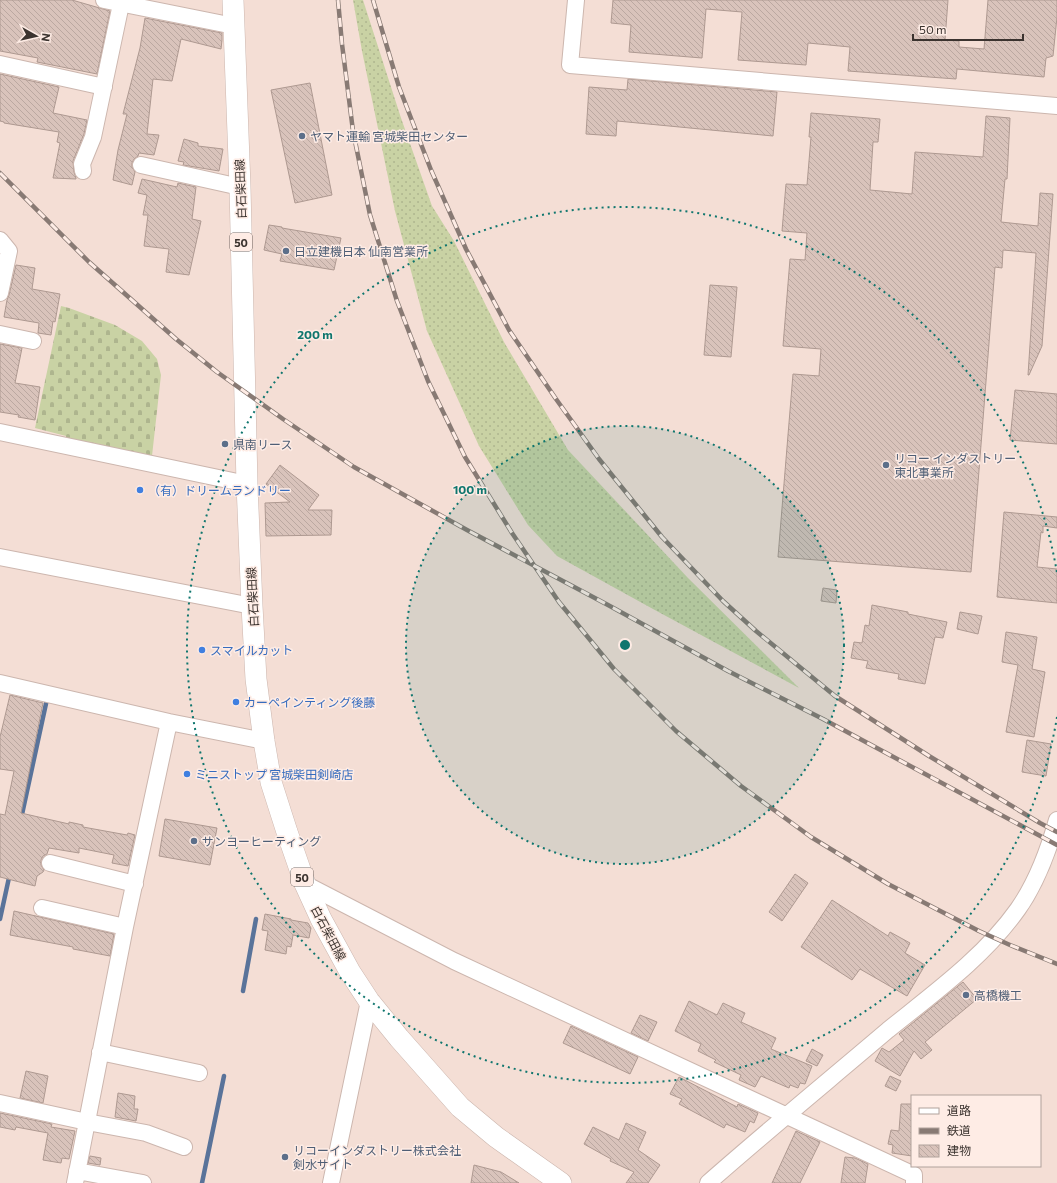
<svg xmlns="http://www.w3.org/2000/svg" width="1057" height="1183" font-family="Commissioner,'Noto Sans JP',sans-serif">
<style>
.grass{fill:url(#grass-dots)}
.cemetery{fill:url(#cemetery-stones)}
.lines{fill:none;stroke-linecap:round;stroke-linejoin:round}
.stream{stroke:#59739a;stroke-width:4.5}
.building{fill:url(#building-back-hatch);stroke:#ae9991}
.minor-casing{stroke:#ccb6ae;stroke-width:18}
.major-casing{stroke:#ccb6ae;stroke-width:22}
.minor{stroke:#fff;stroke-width:16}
.major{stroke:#fff;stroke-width:21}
.rail-casing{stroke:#887a74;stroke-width:4.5}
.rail{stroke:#feece5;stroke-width:3;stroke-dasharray:9;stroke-linecap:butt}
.ring{fill:none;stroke:#0f766e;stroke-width:2;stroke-dasharray:2 4}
.service-dot{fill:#5c6f8a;stroke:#feece5;stroke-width:1.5}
.shop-dot{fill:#3f7fe0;stroke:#feece5;stroke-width:1.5}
.labels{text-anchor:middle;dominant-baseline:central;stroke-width:3;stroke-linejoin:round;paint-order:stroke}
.shield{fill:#feece5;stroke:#766a66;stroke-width:1}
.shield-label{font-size:11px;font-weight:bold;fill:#3b332f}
.service-label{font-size:12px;fill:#4e5e75;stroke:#feece5;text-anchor:start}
.street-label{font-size:12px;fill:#3b332f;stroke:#feece5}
.shop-label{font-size:12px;fill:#366cbe;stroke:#feece5;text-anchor:start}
.centre{fill:#0f766e;stroke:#feece5;stroke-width:2}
.ring-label{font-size:12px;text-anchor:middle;font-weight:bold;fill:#0f766e;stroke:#feece5;stroke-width:3;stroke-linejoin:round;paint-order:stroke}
</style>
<defs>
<pattern id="grass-dots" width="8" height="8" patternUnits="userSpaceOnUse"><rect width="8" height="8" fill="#c9d2a4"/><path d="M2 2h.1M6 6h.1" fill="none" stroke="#aeb58e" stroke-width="1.8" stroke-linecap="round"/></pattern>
<pattern id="cemetery-stones" width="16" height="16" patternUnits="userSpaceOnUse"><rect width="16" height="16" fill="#c9d2a4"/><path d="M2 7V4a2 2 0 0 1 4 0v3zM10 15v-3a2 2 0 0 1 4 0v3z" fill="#aeb58e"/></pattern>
<pattern id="building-back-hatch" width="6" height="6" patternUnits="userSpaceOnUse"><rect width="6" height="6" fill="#d9c3bb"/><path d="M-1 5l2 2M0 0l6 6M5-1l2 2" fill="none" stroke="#bba8a1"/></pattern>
</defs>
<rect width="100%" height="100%" fill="#f4ded5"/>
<!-- grass -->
<path class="grass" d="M 353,0 L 363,0 L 401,118 L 432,206 L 454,241 L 504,342 L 568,450 L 688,578 L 799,688 L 653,609 L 557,556 L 528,525 L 479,446 L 427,331 L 395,211 L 362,51 Z"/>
<!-- cemetery -->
<path class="cemetery" d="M 61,306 L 69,308 L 115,325 L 142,341 L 157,359 L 161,375 L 152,456 L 66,439 L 66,436 L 35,428 Z"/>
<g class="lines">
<!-- stream -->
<path class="stream" d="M 21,819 L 47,699
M 0,919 L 10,873
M 243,991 L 256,919
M 202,1183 L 224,1076"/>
</g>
<!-- building -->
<path class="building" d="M 0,0 L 72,0 L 110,11 L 97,74 L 37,62 L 38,58 L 0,51 Z
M 613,0 L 948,0 L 945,40 L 959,41 L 959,47 L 984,49 L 988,0 L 1057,0 L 1057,17 L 1053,56 L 1046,58 L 1044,77 L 957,69 L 956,79 L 848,71 L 850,47 L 808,43 L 806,65 L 738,60 L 742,12 L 706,9 L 702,58 L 629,52 L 631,25 L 611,23 Z
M 145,18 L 222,33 L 222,40 L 221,49 L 181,39 L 172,81 L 153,79 L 147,134 L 159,135 L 154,155 L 139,153 L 138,156 L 134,159 L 132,163 L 132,167 L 135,172 L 132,185 L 113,180 L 118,150 L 127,114 L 123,114 L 140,48 Z
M 0,74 L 59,87 L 53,113 L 87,120 L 84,134 L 73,161 L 74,172 L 76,178 L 76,179 L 53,178 L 60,143 L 57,142 L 59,132 L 4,123 L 4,122 L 0,121 Z
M 628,79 L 777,92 L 773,136 L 617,121 L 616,136 L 586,134 L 589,87 L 627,90 Z
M 310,83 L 332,195 L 295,203 L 271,90 Z
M 811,113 L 880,119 L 878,142 L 873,142 L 870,190 L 912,194 L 915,152 L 983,157 L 986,116 L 1010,118 L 1007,179 L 1005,179 L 1001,222 L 1038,226 L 1040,193 L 1053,194 L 1042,346 L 1029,375 L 1028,375 L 1036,253 L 1003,250 L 1002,268 L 995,267 L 971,572 L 778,557 L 793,374 L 819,376 L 821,349 L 783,346 L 790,259 L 805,260 L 807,233 L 782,231 L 786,184 L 807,185 L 811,137 L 809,137 Z
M 184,139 L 198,143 L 198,146 L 223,149 L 219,171 L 183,165 L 184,162 L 178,161 Z
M 142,179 L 177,187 L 178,183 L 196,187 L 192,219 L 201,221 L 189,275 L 166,272 L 169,249 L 144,246 L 148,215 L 143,215 L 147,195 L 138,193 Z
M 269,225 L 282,227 L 282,228 L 341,238 L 334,270 L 280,261 L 282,254 L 264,250 Z
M 16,265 L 35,268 L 32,289 L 60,294 L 55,322 L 53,321 L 51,335 L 38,333 L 39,323 L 4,317 L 7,300 L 9,295 Z
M 710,285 L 737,287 L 731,357 L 704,355 Z
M 0,344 L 22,348 L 15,383 L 40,387 L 35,420 L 18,417 L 19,415 L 0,412 Z
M 1015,390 L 1057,394 L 1057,444 L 1010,440 Z
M 280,465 L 319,495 L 308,510 L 332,510 L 331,535 L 266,536 L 265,503 L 290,502 L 266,484 Z
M 1004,512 L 1057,517 L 1057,528 L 1043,526 L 1043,533 L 1041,532 L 1037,567 L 1057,569 L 1057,603 L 997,597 Z
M 823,588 L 837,590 L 836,603 L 821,601 Z
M 872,605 L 908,612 L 908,614 L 947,622 L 943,638 L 935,637 L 925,684 L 898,679 L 899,674 L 866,668 L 868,661 L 851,658 L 854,642 L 862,643 L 865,625 L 869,626 Z
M 960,612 L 982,616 L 978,634 L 957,629 Z
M 1006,632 L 1037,637 L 1032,669 L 1045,672 L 1034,737 L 1006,732 L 1018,665 L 1002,662 Z
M 10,695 L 43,703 L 21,813 L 69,824 L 69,822 L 83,825 L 83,827 L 127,835 L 128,833 L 135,835 L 128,866 L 112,863 L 114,855 L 79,848 L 79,853 L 49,848 L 47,854 L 43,856 L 41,860 L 41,865 L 44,870 L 43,872 L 37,876 L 35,886 L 0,877 L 0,814 L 5,815 L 14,771 L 0,769 L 0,737 Z
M 1027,740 L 1051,744 L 1046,776 L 1022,772 Z
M 165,819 L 217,828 L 210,865 L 159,856 Z
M 795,874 L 808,883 L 782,921 L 769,912 Z
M 832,900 L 888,936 L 890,932 L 910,943 L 905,953 L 925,965 L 907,996 L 860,969 L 852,980 L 801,947 Z
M 14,911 L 114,934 L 110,956 L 73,949 L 73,947 L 10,935 Z
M 265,914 L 291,919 L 291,920 L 308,923 L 311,928 L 309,938 L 293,935 L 291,947 L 287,946 L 286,954 L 265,950 L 268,931 L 262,930 Z
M 963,982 L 977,999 L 925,1042 L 932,1050 L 921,1059 L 914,1051 L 900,1076 L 875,1061 L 882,1048 L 889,1052 L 904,1040 L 899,1034 Z
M 689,1001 L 717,1015 L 723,1003 L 745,1013 L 741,1022 L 776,1038 L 771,1049 L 812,1066 L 805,1084 L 800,1083 L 798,1088 L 790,1085 L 789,1088 L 761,1076 L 755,1087 L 739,1080 L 741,1075 L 714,1062 L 716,1060 L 698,1051 L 701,1044 L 675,1031 Z
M 640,1015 L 657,1022 L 648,1041 L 631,1033 Z
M 571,1026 L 638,1057 L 630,1074 L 563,1043 Z
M 812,1049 L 823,1055 L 817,1066 L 806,1061 Z
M 26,1071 L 48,1076 L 43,1103 L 20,1098 Z
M 890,1076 L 901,1081 L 896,1091 L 885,1086 Z
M 679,1077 L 737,1107 L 738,1104 L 758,1113 L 754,1123 L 750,1121 L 745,1132 L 726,1124 L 724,1128 L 679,1104 L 682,1099 L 670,1094 Z
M 118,1093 L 135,1096 L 134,1109 L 138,1109 L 136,1121 L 115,1117 Z
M 901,1104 L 912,1104 L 912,1156 L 892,1153 L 893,1145 L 888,1144 L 891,1130 L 899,1131 Z
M 0,1113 L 52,1124 L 51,1127 L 75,1131 L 69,1159 L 62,1158 L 61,1163 L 43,1160 L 48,1133 L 16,1127 L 15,1130 L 0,1127 Z
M 626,1123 L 646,1132 L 638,1150 L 660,1165 L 648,1183 L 626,1183 L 634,1172 L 610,1161 L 611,1159 L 584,1144 L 593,1127 L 619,1140 Z
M 796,1131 L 820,1142 L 800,1183 L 772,1183 Z
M 90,1156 L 101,1158 L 100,1165 L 88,1163 Z
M 845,1157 L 855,1158 L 868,1164 L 865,1183 L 841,1183 Z
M 474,1165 L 501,1172 L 519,1183 L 471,1183 Z"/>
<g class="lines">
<defs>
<path id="minor" d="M 104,0 L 234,26
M 576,0 L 570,65 L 1057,106
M 0,64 L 104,87
M 141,165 L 240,187
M 83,171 L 82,164 L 93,137 L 121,4
M 0,240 L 9,251 L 0,293
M 0,334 L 33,341
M 0,432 L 247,484
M 0,557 L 252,606
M 0,683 L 169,722 L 264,741
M 50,863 L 135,884
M 305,884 L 454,961 L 914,1175 L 914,1183
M 42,908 L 125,927
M 100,1052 L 199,1073
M 0,1103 L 87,1122 L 146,1133 L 184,1147
M 77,1171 L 143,1183
M 75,1183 L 125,927 L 169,722
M 331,1183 L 369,1001
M 708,1183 C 767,1131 828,1081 888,1030 C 934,993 984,957 1018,909 C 1037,882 1048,852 1057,820"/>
<path id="major" d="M 233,0 L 240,187 L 247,484 L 252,606 L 256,679 L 264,741 L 271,782 L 287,832 L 305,884 L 321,919 L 350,972 L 369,1001 L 399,1038 L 460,1107 L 496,1137 L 561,1183"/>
</defs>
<!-- minor casing -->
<use href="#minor" class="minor-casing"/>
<!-- major casing -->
<use href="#major" class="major-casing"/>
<!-- minor -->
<use href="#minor" class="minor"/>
<!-- major -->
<use href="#major" class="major"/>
<defs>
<path id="rail" d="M 338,0 L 342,44 L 353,131 L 370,215 L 397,301 L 428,381 L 465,457 L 512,533 L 559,602 L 614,669 L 676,731 L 741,786 L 811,837 L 888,884 L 979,931 L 1010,945 L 1057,964
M 373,0 L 399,87 L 431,170 L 466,249 L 509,330 L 556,399 L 599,459 L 662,537 L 723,601 L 756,631 L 835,696 L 929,756 L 1040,823 L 1057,832
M 0,173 L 89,262 L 176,339 L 217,372 L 283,419 L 354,467 L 467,530 L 608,605 L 728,671 L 823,719 L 1057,845"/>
</defs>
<!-- rail casing -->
<use href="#rail" class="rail-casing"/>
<!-- rail -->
<use href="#rail" class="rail"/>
</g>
<!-- distance rings -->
<circle cx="625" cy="645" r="219" fill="#0f766e" fill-opacity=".12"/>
<g class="ring">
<circle cx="625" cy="645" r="219"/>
<path d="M1057 717A438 438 0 1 1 1057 573"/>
</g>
<!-- markers -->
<g class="service-dot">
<circle cx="302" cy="136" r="4"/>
<circle cx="286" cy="251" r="4"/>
<circle cx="225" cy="444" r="4"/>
<circle cx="886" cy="465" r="4"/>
<circle cx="194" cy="841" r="4"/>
<circle cx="966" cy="995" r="4"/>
<circle cx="285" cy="1157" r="4"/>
</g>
<g class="shop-dot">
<circle cx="140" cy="490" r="4"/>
<circle cx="202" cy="650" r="4"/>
<circle cx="236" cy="702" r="4"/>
<circle cx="187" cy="774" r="4"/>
</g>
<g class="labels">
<!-- shield labels -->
<g class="shield">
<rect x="230" y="233" width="22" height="18" rx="3"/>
<rect x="291" y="868" width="22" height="18" rx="3"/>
</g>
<g class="shield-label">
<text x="241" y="242">50</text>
<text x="302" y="877">50</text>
</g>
<!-- service labels -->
<g class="service-label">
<text x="310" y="136">ヤマト運輸 宮城柴田センター</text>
<text x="294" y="251">日立建機日本 仙南営業所</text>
<text x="233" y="444">県南リース</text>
<text x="894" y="458">リコー インダストリー<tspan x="894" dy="14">東北事業所</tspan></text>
<text x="202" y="841">サンヨーヒーティング</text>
<text x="974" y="995">高橋機工</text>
<text x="293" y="1150">リコーインダストリー株式会社<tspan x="293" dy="14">剣水サイト</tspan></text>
</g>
<!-- street labels -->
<g class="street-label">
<text transform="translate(240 189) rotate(-92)">白石柴田線</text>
<text transform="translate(252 597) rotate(-93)">白石柴田線</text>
<text transform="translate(329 933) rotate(62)">白石柴田線</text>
</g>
<!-- shop labels -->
<g class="shop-label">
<text x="148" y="490">（有）ドリームランドリー</text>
<text x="210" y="650">スマイルカット</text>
<text x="244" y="702">カーペインティング後藤</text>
<text x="195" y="774">ミニストップ 宮城柴田剣崎店</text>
</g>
</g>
<circle cx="625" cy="645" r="6" class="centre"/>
<g class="ring-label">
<text x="315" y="339">200 m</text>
<text x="470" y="494">100 m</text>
</g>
<!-- legend -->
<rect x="911" y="1095" width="130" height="72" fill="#feece5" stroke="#b0a29c"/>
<rect x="919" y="1108" width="20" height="6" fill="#ffffff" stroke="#b0a29c"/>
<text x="947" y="1115" font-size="12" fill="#3b332f">道路</text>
<rect x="919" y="1128" width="20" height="6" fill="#887a74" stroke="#b0a29c"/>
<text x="947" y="1135" font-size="12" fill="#3b332f">鉄道</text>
<rect x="919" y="1145" width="20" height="12" fill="url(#building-back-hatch)" stroke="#b0a29c"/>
<text x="947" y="1155" font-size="12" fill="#3b332f">建物</text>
<!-- north arrow -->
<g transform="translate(36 36) rotate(98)" stroke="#feece5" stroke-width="3" paint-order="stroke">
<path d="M0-3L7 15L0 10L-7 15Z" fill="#3b332f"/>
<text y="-6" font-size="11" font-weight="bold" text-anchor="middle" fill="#3b332f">N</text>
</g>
<!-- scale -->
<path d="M913 34v6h110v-6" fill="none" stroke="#3b332f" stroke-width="2"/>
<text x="919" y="34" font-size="12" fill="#3b332f" stroke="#feece5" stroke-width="3" paint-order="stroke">50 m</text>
</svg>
